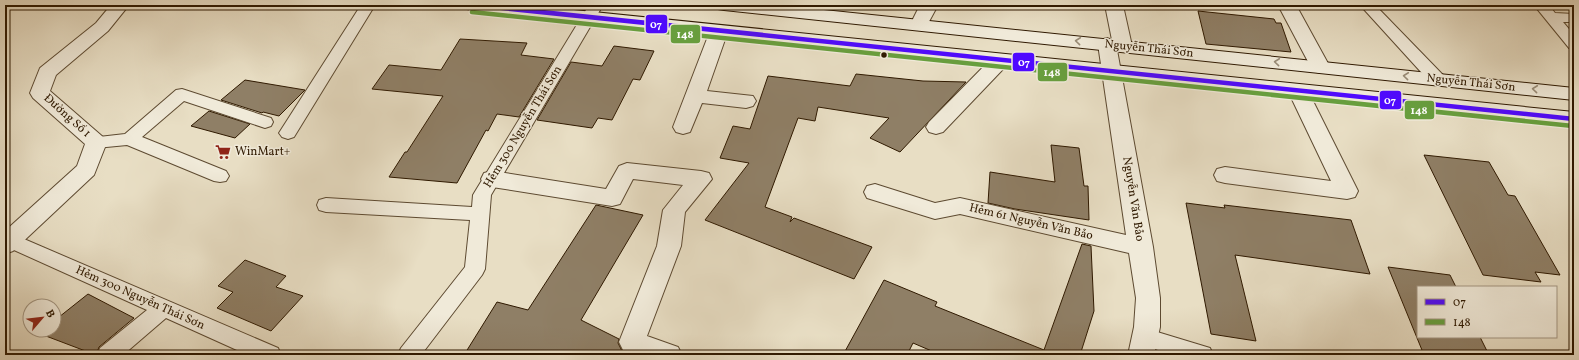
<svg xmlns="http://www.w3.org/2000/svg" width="1579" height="360" font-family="Vollkorn,serif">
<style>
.building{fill:#8f7f66;stroke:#2f1900}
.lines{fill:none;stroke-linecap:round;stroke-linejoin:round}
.service-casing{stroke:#5d4a31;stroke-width:2}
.minor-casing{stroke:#5d4a31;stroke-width:2}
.secondary-casing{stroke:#2f1900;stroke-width:2}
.service{fill:#f0ead9;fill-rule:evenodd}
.minor{fill:#f0ead9;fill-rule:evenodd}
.secondary{fill:#f0ead9;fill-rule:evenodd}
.bus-1-casing{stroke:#f0ead9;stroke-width:7}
.bus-2-casing{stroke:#f0ead9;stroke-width:7}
.bus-1{stroke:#4f0aff;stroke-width:4.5}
.bus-2{stroke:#689f3e;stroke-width:4.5}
.oneway{stroke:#998c77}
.bus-dot{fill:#2f1900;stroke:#f0ead9;stroke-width:1.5}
.labels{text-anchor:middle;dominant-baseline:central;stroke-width:3;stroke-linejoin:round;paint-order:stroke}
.street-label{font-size:12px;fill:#2f1900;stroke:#f0ead9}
.poi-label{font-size:12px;fill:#2f1900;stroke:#f0ead9;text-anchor:start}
.line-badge{stroke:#f0ead9;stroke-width:1.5}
.badge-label{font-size:11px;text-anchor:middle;font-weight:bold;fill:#fff}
</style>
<rect width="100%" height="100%" fill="#e8dec4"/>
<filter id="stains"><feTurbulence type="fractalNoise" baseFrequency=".005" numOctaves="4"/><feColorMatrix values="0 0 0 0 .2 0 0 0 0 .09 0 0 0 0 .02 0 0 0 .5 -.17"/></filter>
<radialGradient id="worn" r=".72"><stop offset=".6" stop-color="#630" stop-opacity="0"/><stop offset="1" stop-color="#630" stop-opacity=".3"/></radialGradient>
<!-- building -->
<path class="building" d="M 1198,11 L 1274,19 L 1276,23 L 1281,23 L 1291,52 L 1206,44 Z
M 460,39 L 527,43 L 521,55 L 554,59 L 519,117 L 497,114 L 488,131 L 486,130 L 457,183 L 389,177 L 405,152 L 407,152 L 443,96 L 372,89 L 389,65 L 441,70 Z
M 614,46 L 654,51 L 640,80 L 633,79 L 612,120 L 598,118 L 592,128 L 537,120 L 571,62 L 602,66 Z
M 856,74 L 923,81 L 966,82 L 900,152 L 870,138 L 889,118 L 818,107 L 815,121 L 798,118 L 765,207 L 792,217 L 790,222 L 794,218 L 872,247 L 854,279 L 705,220 L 749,163 L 720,158 L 733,126 L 750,129 L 768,76 L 850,86 Z
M 245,80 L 305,90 L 279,116 L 263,112 L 262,113 L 221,100 Z
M 209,111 L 250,124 L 235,138 L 191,126 Z
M 1051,145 L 1079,148 L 1084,186 L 1088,186 L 1089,220 L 1015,209 L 988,203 L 990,172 L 1055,182 Z
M 1424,155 L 1489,162 L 1508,195 L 1515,196 L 1560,275 L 1535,272 L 1541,282 L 1483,275 Z
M 1186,203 L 1225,208 L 1224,205 L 1351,220 L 1370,274 L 1235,255 L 1256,341 L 1211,334 Z
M 596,205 L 643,215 L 581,320 L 619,339 L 618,343 L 622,351 L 633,355 L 464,355 L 497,302 L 528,310 Z
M 1082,244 L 1091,246 L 1094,311 L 1080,355 L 941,355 L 913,343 L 907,355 L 843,355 L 884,280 L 937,302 L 935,306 L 1044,350 Z
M 245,260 L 286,276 L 276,287 L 303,296 L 271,331 L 217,308 L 233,292 L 218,286 Z
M 1388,267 L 1450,275 L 1456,287 L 1418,287 L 1418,337 L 1480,337 L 1489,355 L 1424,355 Z
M 88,294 L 134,318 L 99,347 L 96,355 L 38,333 L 42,330 L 54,330 L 54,321 Z"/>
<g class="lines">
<defs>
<path id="service" d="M 361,5 L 375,5 L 294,137 L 288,139 L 282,137 L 279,133 Z
M 589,5 L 603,5 L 491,195 L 485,269 L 482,275 L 421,355 L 398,355 L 401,348 L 465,267 L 470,220 L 326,212 L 319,210 L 317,205 L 319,200 L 326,198 L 472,207 L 473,195 L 476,190 Z
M 1360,5 L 1375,5 L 1443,75 L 1445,79 L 1443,83 L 1437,84 L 1431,83 Z
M 1534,5 L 1549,5 L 1555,13 L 1574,14 L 1574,22 L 1563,22 L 1574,35 L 1574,50 L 1569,48 Z
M 182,89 L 271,118 L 273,122 L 271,126 L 265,128 L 184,101 L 142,137 L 226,171 L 229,176 L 226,181 L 220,182 L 214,181 L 127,145 L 96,148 L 90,146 L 87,142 L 90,138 L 125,134 L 176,90 Z
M 10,233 L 278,348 L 281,355 L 248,355 L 166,318 L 123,355 L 97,355 L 100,348 L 147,310 L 5,246 L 5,234 Z
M 1144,328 L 1210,348 L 1213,355 L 1173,355 L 1137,343 L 1133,337 L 1137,331 Z"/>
<path id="minor" d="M 111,5 L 129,5 L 108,31 L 56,75 L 50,91 L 103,137 L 107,142 L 94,175 L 13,251 L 5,254 L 5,231 L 77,166 L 85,144 L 33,98 L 30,93 L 40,68 L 96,23 Z
M 920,5 L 938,5 L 925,29 L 919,30 L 913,29 L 910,25 Z
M 1116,5 L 1121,6 L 1124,10 L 1132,46 L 1130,50 L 1123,52 L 1117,50 L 1153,247 L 1160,298 L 1160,327 L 1154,355 L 1128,355 L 1134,327 L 1136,298 L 1129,253 L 960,214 L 935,219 L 867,198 L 864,192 L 867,186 L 875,184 L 935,203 L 960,198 L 1126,235 L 1098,44 L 1100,40 L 1107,38 L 1112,40 L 1106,10 L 1109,6 Z
M 1278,5 L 1296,5 L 1330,67 L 1327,71 L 1320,73 L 1313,71 Z
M 719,25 L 725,27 L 728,31 L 707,91 L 753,96 L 756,101 L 753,106 L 746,108 L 702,103 L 690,132 L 683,134 L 676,132 L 673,127 L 710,31 L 713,27 Z
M 1000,55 L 1007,57 L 1010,61 L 1007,65 L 943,132 L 936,134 L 929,132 L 926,127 L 929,122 L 993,57 Z
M 1298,85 L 1305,86 L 1308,91 L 1358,191 L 1355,197 L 1347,199 L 1225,183 L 1217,181 L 1214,175 L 1217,169 L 1225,167 L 1331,181 L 1288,91 L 1291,86 Z
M 627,163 L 701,171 L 709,173 L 712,179 L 685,212 L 681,246 L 647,336 L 678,347 L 682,355 L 637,355 L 623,350 L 619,342 L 657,246 L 663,210 L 683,185 L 633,179 L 620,204 L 612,206 L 492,187 L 484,185 L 481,179 L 484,173 L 492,171 L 606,189 L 619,166 Z"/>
<path id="secondary" d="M 464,5 L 525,5 L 1574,112 L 1574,126 L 473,10 L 467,9 Z
M 715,5 L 776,5 L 1574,88 L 1574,100 L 724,10 L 718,9 Z"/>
</defs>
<!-- service casing -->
<use href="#service" class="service-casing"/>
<!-- minor casing -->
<use href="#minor" class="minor-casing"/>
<!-- secondary casing -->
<use href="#secondary" class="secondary-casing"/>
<!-- service -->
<use href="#service" class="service"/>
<!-- minor -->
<use href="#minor" class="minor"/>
<!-- secondary -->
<use href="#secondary" class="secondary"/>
<defs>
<path id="bus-1" d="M 473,5 L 1574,119"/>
<path id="bus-2" d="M 472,12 L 1573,126"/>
</defs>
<!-- bus-1 casing -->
<use href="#bus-1" class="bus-1-casing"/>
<!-- bus-2 casing -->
<use href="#bus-2" class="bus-2-casing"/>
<!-- bus-1 -->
<use href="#bus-1" class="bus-1"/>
<!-- bus-2 -->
<use href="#bus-2" class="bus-2"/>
</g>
<!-- one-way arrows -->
<defs><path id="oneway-chevron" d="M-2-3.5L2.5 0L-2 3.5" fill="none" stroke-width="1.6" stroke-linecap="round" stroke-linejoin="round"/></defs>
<g class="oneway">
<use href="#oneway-chevron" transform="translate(1078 41) rotate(-174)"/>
<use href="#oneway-chevron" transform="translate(1277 62) rotate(-174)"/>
<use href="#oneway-chevron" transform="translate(1406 76) rotate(-174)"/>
<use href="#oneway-chevron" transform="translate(1535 89) rotate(-174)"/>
</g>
<!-- icons -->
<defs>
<symbol id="supermarket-bare" viewBox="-9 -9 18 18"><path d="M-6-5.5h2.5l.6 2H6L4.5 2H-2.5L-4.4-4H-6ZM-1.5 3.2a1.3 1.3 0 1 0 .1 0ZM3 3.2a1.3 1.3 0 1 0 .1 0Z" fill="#8f2418" stroke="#f0ead9" stroke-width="2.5" paint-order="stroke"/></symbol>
</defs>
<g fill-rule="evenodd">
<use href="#supermarket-bare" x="212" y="141" width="22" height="22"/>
</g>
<!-- markers -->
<circle class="bus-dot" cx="884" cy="55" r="3.5"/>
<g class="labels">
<!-- street labels -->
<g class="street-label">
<text transform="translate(1149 49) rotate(6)">Nguyễn Thái Sơn</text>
<text transform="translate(1471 83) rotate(6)">Nguyễn Thái Sơn</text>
<text transform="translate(67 116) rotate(42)">Đường Số 1</text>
<text transform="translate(523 127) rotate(-59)">Hẻm 300 Nguyễn Thái Sơn</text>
<text transform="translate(1133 199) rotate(81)">Nguyễn Văn Bảo</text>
<text transform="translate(1031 222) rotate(13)">Hẻm 61 Nguyễn Văn Bảo</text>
<text transform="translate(140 298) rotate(24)">Hẻm 300 Nguyễn Thái Sơn</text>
</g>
<!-- poi labels -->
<g class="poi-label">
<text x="235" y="152">WinMart+</text>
</g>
</g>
<g class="line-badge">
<rect x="645" y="14" width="23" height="20" rx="4" fill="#4f0aff"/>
<rect x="670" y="24" width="31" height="20" rx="4" fill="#689f3e"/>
<rect x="1012" y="52" width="23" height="20" rx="4" fill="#4f0aff"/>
<rect x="1037" y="62" width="31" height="20" rx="4" fill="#689f3e"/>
<rect x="1379" y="90" width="23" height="20" rx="4" fill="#4f0aff"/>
<rect x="1404" y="100" width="31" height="20" rx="4" fill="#689f3e"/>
</g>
<g class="badge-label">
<text x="656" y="28">07</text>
<text x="685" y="38">148</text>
<text x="1024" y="66">07</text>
<text x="1052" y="76">148</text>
<text x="1390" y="104">07</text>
<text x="1419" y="114">148</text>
</g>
<!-- margin -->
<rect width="1579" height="360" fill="none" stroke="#e8dec4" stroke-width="20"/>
<rect x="6" y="6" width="1567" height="348" fill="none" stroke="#2f1900" stroke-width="2"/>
<rect x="10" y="10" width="1559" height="340" fill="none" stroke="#2f1900"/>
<!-- legend -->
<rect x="1417" y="286" width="140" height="52" fill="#f0ead9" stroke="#a39682"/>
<rect x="1425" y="299" width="20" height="6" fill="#4f0aff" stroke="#a39682"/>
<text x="1453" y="306" font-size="12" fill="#2f1900">07</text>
<rect x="1425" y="319" width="20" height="6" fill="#689f3e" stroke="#a39682"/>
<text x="1453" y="326" font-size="12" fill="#2f1900">148</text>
<!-- north arrow -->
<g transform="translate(42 318) rotate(62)"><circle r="19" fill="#f0ead9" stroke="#a39682"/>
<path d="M0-3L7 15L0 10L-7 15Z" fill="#8f2418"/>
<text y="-6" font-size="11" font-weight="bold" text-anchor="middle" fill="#2f1900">B</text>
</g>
<rect width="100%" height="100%" filter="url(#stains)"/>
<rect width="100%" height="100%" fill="url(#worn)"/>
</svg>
